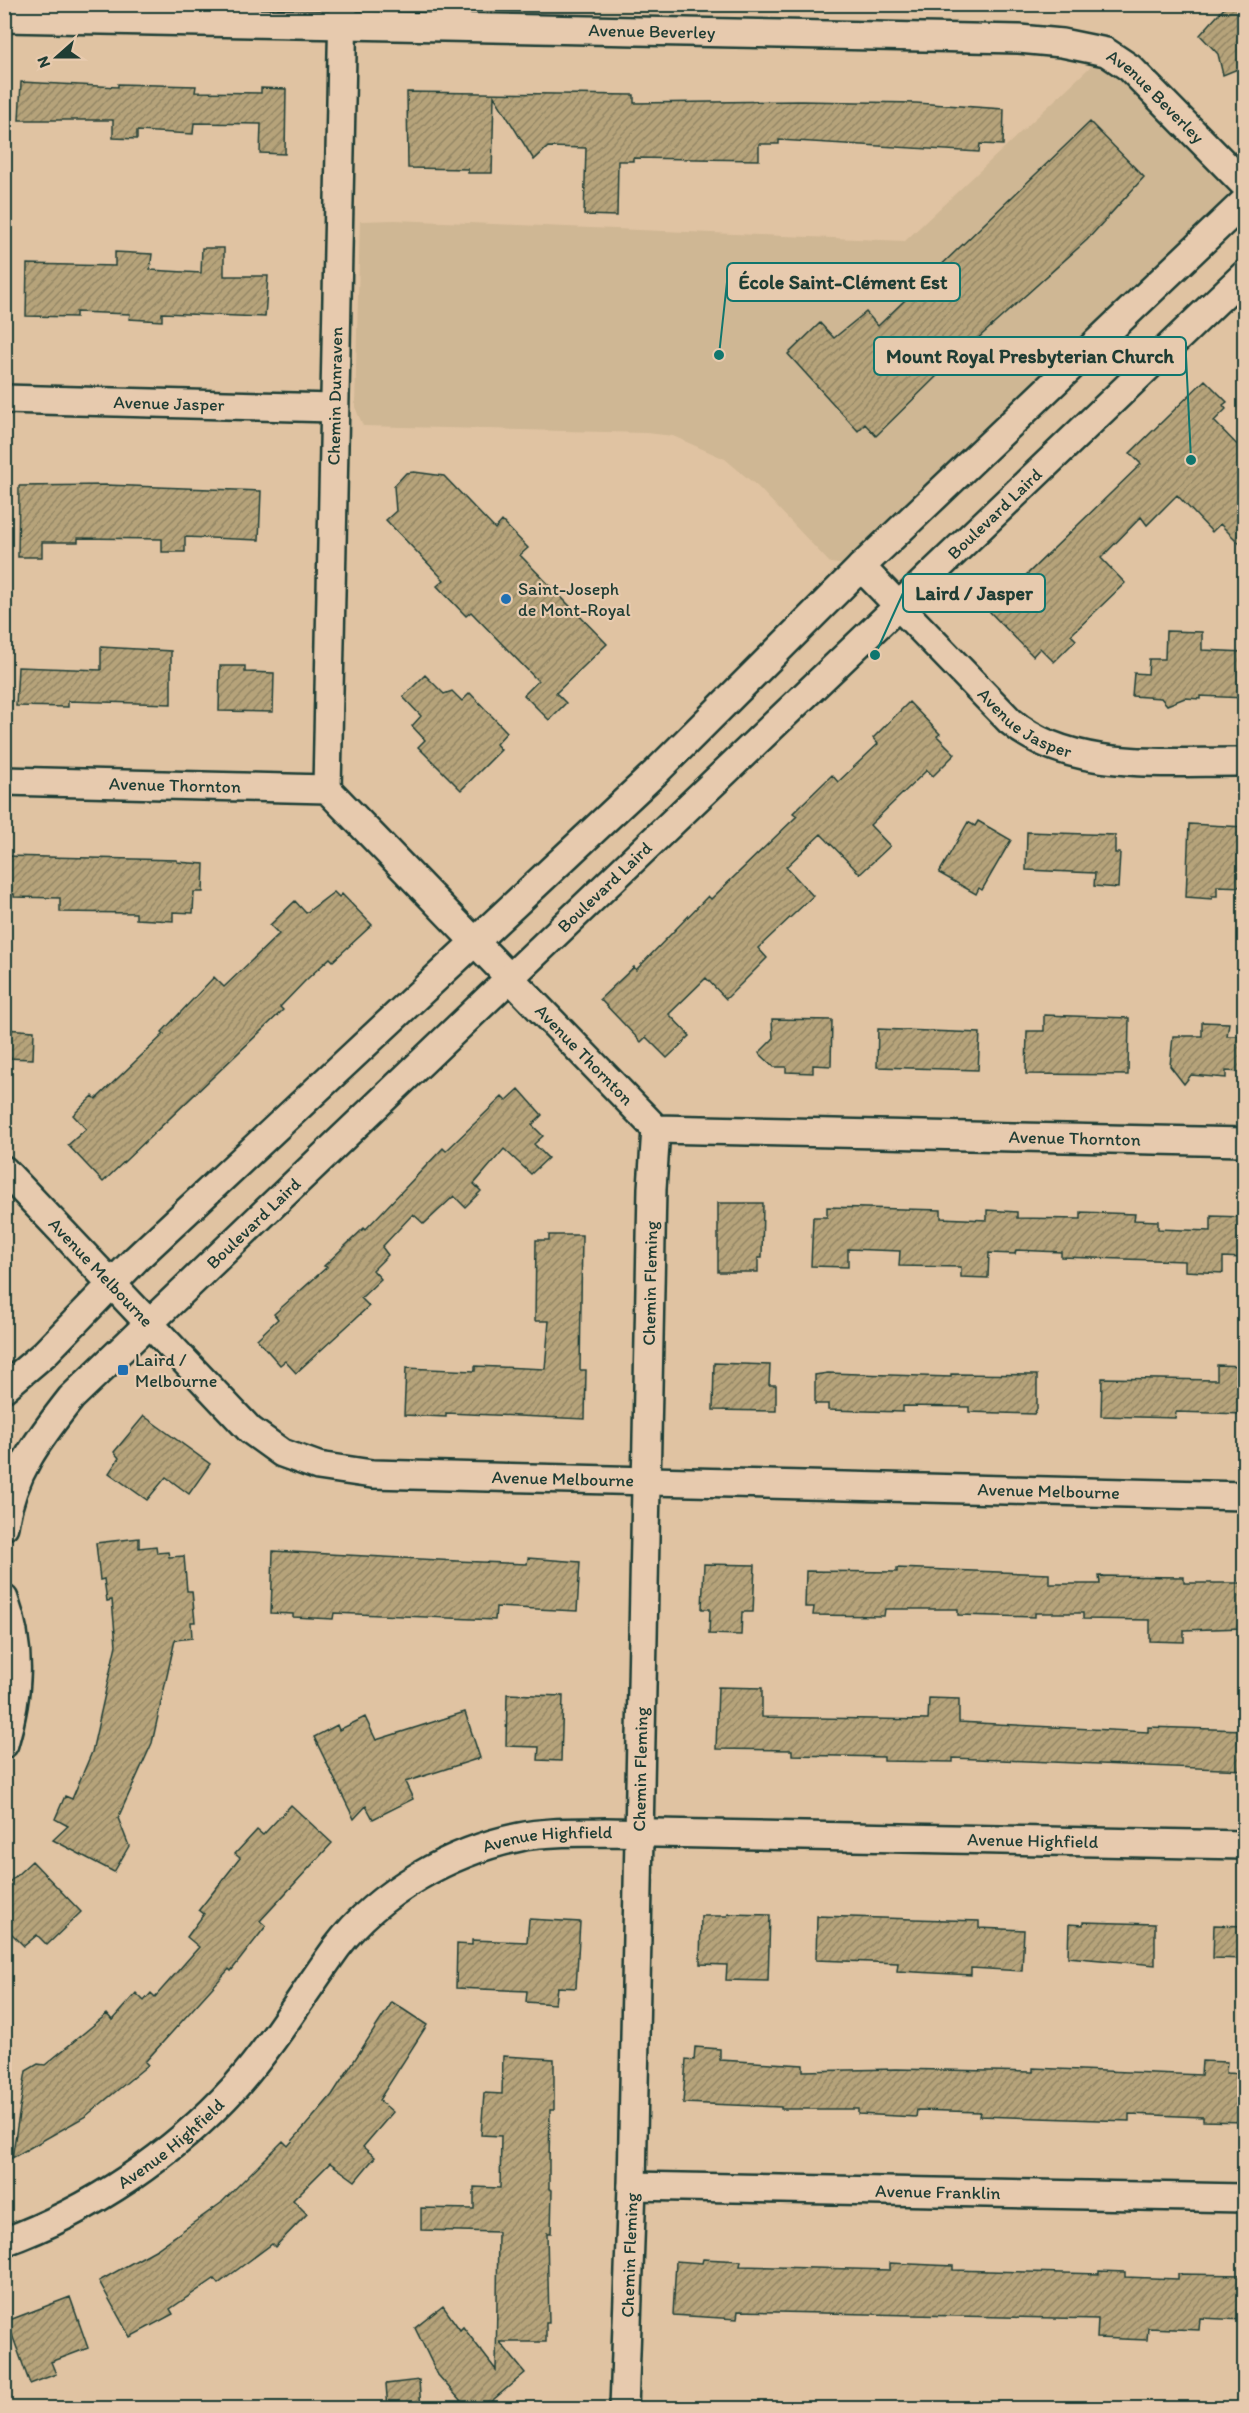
<svg xmlns="http://www.w3.org/2000/svg" width="1249" height="2413" font-family="Itim,sans-serif">
<style>
.built{fill:#cfb794}
.building{fill:url(#building-hatch);stroke:#1f3d34;stroke-width:1.5}
.lines{fill:none;stroke-linecap:round;stroke-linejoin:round}
.minor-casing{stroke:#1f3d34;stroke-width:32}
.minor{stroke:#e7caae;stroke-width:27}
.poi-dot{fill:#1f6fb2;stroke:#e7caae;stroke-width:2}
.labels{text-anchor:middle;dominant-baseline:central;stroke-width:4.5;stroke-linejoin:round;paint-order:stroke}
.street-label{font-size:18px;fill:#1f3d34;stroke:#e7caae}
.poi-label{font-size:18px;fill:#1f3d34;stroke:#e7caae;text-anchor:start}
.leader{fill:none;stroke:#0f766e;stroke-width:2}
.callout-dot{fill:#0f766e;stroke:#e7caae;stroke-width:2}
.callout{fill:#e7caae;stroke:#0f766e;stroke-width:2}
.callout-label{font-size:20px;text-anchor:middle;font-weight:bold;fill:#1f3d34}
</style>
<defs>
<pattern id="building-hatch" width="6" height="6" patternUnits="userSpaceOnUse" patternTransform="scale(1.5)"><rect width="6" height="6" fill="#b6a37a"/><path d="M-1 1l2-2M0 6l6-6M5 7l2-2" fill="none" stroke="#938665"/></pattern>
</defs>
<rect width="100%" height="100%" fill="#e0c3a2"/>
<filter id="ink" filterUnits="userSpaceOnUse"><feTurbulence type="fractalNoise" baseFrequency=".0167" numOctaves="2"/><feDisplacementMap in="SourceGraphic" scale="12" xChannelSelector="R" yChannelSelector="G"/><feConvolveMatrix kernelMatrix="1 2 1 2 8 2 1 2 1" color-interpolation-filters="sRGB"/></filter>
<g filter="url(#ink)">
<!-- built -->
<path class="built" d="M 1106,52 L 1244,184 L 861,567 L 830,563 L 758,487 L 725,459 L 673,436 L 647,433 L 363,426 L 355,407 L 360,221 L 395,220 L 905,241 Z"/>
<!-- building -->
<path class="building" d="M 1228,4 L 1232,4 L 1245,17 L 1245,66 L 1223,75 L 1218,54 L 1200,35 Z
M 21,82 L 118,87 L 118,84 L 196,86 L 195,92 L 261,93 L 261,88 L 286,89 L 285,154 L 260,153 L 261,124 L 194,123 L 193,134 L 137,131 L 137,139 L 113,138 L 113,120 L 19,120 Z
M 407,92 L 634,95 L 634,103 L 800,101 L 916,103 L 1004,109 L 1003,145 L 980,144 L 979,152 L 779,140 L 779,144 L 759,144 L 759,160 L 633,158 L 633,161 L 618,161 L 617,216 L 584,215 L 586,148 L 548,147 L 534,160 L 494,96 L 492,173 L 468,173 L 468,169 L 408,168 Z
M 1090,122 L 1144,177 L 1087,240 L 945,368 L 876,436 L 865,424 L 858,431 L 788,354 L 820,323 L 834,338 L 866,312 L 878,326 Z
M 202,248 L 224,248 L 224,276 L 268,276 L 265,317 L 162,313 L 162,321 L 129,319 L 130,314 L 76,312 L 76,317 L 26,316 L 27,264 L 115,266 L 115,252 L 152,254 L 150,270 L 201,273 Z
M 1205,380 L 1227,402 L 1223,405 L 1226,409 L 1214,421 L 1245,453 L 1245,549 L 1220,524 L 1212,532 L 1177,495 L 1147,525 L 1141,517 L 1101,558 L 1125,583 L 1071,635 L 1076,640 L 1054,662 L 1040,648 L 1033,656 L 989,611 L 1141,464 L 1130,453 Z
M 414,472 L 444,476 L 495,529 L 502,521 L 528,548 L 520,555 L 607,644 L 556,693 L 566,703 L 549,720 L 524,695 L 538,681 L 471,612 L 466,616 L 437,586 L 444,580 L 386,520 L 396,511 L 394,486 L 406,473 Z
M 106,485 L 261,491 L 259,540 L 185,537 L 185,552 L 162,552 L 162,539 L 78,538 L 78,542 L 42,542 L 42,557 L 18,557 L 19,486 Z
M 1166,631 L 1202,632 L 1202,650 L 1245,652 L 1245,698 L 1200,696 L 1200,699 L 1185,698 L 1167,705 L 1161,698 L 1132,696 L 1134,673 L 1148,674 L 1149,659 L 1165,659 Z
M 101,647 L 171,651 L 171,704 L 68,701 L 68,707 L 16,706 L 18,667 L 101,670 Z
M 220,666 L 245,666 L 245,672 L 274,673 L 273,712 L 219,711 Z
M 425,675 L 444,694 L 452,691 L 462,701 L 470,693 L 507,732 L 496,744 L 501,750 L 461,790 L 418,747 L 425,740 L 412,726 L 421,716 L 403,697 Z
M 909,702 L 940,734 L 937,736 L 955,754 L 933,776 L 927,770 L 870,825 L 890,846 L 860,874 L 821,834 L 786,867 L 813,896 L 758,948 L 767,958 L 726,999 L 706,978 L 669,1014 L 690,1036 L 667,1058 L 646,1037 L 641,1042 L 600,999 L 634,967 L 636,970 L 708,896 L 711,899 L 797,816 L 793,813 L 832,775 L 838,782 L 878,744 L 873,738 Z
M 978,821 L 1011,840 L 982,890 L 979,888 L 976,894 L 939,873 L 968,822 L 975,826 Z
M 1189,824 L 1245,827 L 1245,887 L 1217,886 L 1217,896 L 1212,896 L 1212,899 L 1186,897 Z
M 1027,832 L 1115,835 L 1115,853 L 1120,853 L 1118,888 L 1094,886 L 1095,873 L 1026,870 Z
M 4,856 L 177,860 L 177,862 L 204,864 L 203,892 L 194,892 L 193,913 L 173,912 L 173,921 L 136,919 L 136,913 L 60,912 L 60,898 L 14,897 L 14,894 L 4,894 Z
M 334,892 L 339,897 L 342,894 L 372,925 L 333,961 L 330,958 L 306,980 L 280,1007 L 283,1010 L 103,1182 L 68,1145 L 86,1129 L 73,1115 L 93,1096 L 96,1099 L 164,1034 L 162,1032 L 214,977 L 224,987 L 279,934 L 270,925 L 295,901 L 306,913 Z
M 1044,1015 L 1129,1018 L 1128,1075 L 1026,1074 L 1027,1031 L 1044,1031 Z
M 772,1019 L 832,1020 L 831,1066 L 813,1065 L 813,1073 L 786,1072 L 786,1067 L 774,1067 L 759,1053 L 773,1039 Z
M 1202,1022 L 1229,1023 L 1227,1036 L 1245,1036 L 1245,1068 L 1241,1068 L 1241,1072 L 1226,1071 L 1226,1078 L 1191,1075 L 1184,1084 L 1170,1066 L 1173,1036 L 1202,1036 Z
M 4,1029 L 34,1031 L 33,1059 L 4,1058 Z
M 878,1029 L 980,1033 L 978,1070 L 877,1067 Z
M 519,1089 L 542,1115 L 532,1125 L 543,1136 L 534,1144 L 548,1158 L 531,1174 L 504,1149 L 474,1184 L 481,1191 L 465,1207 L 454,1196 L 424,1224 L 413,1214 L 382,1247 L 388,1255 L 373,1270 L 381,1279 L 361,1298 L 369,1306 L 296,1373 L 285,1361 L 280,1365 L 257,1339 L 278,1319 L 274,1314 L 327,1267 L 324,1266 L 364,1228 L 365,1230 L 443,1148 L 446,1151 L 502,1097 L 506,1101 Z
M 718,1203 L 763,1203 L 762,1258 L 758,1258 L 758,1272 L 718,1272 Z
M 827,1207 L 941,1210 L 941,1218 L 987,1220 L 987,1210 L 1017,1212 L 1017,1218 L 1081,1219 L 1081,1212 L 1135,1214 L 1134,1220 L 1158,1221 L 1158,1229 L 1211,1231 L 1211,1216 L 1244,1217 L 1242,1258 L 1223,1257 L 1223,1273 L 1185,1271 L 1185,1261 L 1061,1257 L 1061,1252 L 1016,1250 L 1015,1254 L 989,1253 L 988,1278 L 961,1277 L 961,1267 L 899,1266 L 900,1251 L 848,1249 L 848,1267 L 811,1266 L 813,1217 L 827,1217 Z
M 549,1235 L 582,1235 L 580,1370 L 586,1370 L 585,1419 L 446,1413 L 446,1417 L 404,1415 L 406,1368 L 475,1371 L 475,1366 L 545,1369 L 549,1321 L 535,1321 L 536,1240 L 549,1240 Z
M 714,1363 L 770,1365 L 769,1385 L 776,1385 L 776,1411 L 713,1410 Z
M 1217,1365 L 1245,1366 L 1245,1414 L 1176,1412 L 1175,1418 L 1101,1416 L 1102,1378 L 1217,1380 Z
M 828,1373 L 951,1377 L 951,1374 L 1037,1375 L 1037,1409 L 1034,1414 L 969,1412 L 969,1407 L 903,1406 L 903,1412 L 828,1410 L 828,1404 L 815,1404 L 815,1375 Z
M 144,1416 L 210,1464 L 189,1494 L 166,1477 L 147,1500 L 109,1473 L 119,1458 L 114,1452 Z
M 139,1538 L 139,1548 L 156,1546 L 157,1553 L 168,1552 L 169,1557 L 184,1556 L 187,1591 L 192,1591 L 195,1622 L 191,1622 L 192,1638 L 175,1640 L 152,1743 L 118,1818 L 129,1846 L 114,1872 L 53,1840 L 68,1826 L 55,1819 L 65,1796 L 72,1799 L 92,1752 L 116,1645 L 112,1600 L 107,1601 L 104,1579 L 100,1580 L 96,1543 Z
M 273,1551 L 457,1561 L 527,1564 L 528,1558 L 580,1562 L 577,1611 L 496,1607 L 495,1620 L 334,1613 L 333,1619 L 293,1617 L 293,1614 L 271,1613 Z
M 704,1564 L 755,1565 L 753,1612 L 742,1612 L 741,1635 L 709,1634 L 710,1609 L 702,1609 Z
M 897,1568 L 1049,1574 L 1049,1584 L 1100,1584 L 1099,1576 L 1184,1577 L 1184,1583 L 1245,1583 L 1243,1628 L 1184,1630 L 1184,1642 L 1150,1641 L 1150,1620 L 1083,1619 L 1083,1613 L 1035,1613 L 1035,1617 L 958,1615 L 958,1609 L 885,1609 L 884,1616 L 813,1615 L 814,1607 L 805,1607 L 806,1571 L 897,1572 Z
M 718,1687 L 762,1688 L 762,1717 L 928,1720 L 929,1698 L 959,1699 L 959,1722 L 1148,1732 L 1148,1727 L 1245,1730 L 1245,1770 L 953,1758 L 953,1762 L 884,1761 L 884,1757 L 792,1755 L 792,1750 L 716,1749 Z
M 507,1694 L 563,1696 L 561,1761 L 538,1760 L 539,1747 L 506,1746 Z
M 465,1712 L 480,1758 L 405,1782 L 413,1799 L 373,1819 L 366,1806 L 354,1819 L 314,1737 L 337,1725 L 339,1730 L 365,1717 L 376,1740 Z
M 291,1805 L 332,1843 L 260,1921 L 266,1926 L 231,1971 L 229,1969 L 145,2062 L 148,2065 L 86,2116 L 12,2158 L 26,2071 L 38,2064 L 45,2065 L 107,2014 L 112,2020 L 136,1993 L 144,2001 L 151,1993 L 155,1997 L 199,1947 L 187,1937 L 204,1914 L 199,1910 L 240,1858 L 235,1854 L 257,1830 L 263,1835 Z
M 32,1861 L 81,1912 L 47,1945 L 37,1935 L 24,1946 L 4,1926 L 4,1887 Z
M 728,1914 L 770,1915 L 768,1981 L 726,1980 L 727,1965 L 700,1964 L 701,1916 L 727,1916 Z
M 817,1916 L 979,1921 L 979,1928 L 1024,1930 L 1022,1971 L 971,1968 L 971,1975 L 897,1971 L 898,1963 L 816,1960 Z
M 529,1919 L 580,1922 L 576,1988 L 557,1987 L 555,2004 L 526,2002 L 527,1991 L 456,1988 L 457,1944 L 472,1945 L 472,1940 L 527,1942 Z
M 1083,1922 L 1155,1924 L 1155,1965 L 1068,1957 L 1069,1924 L 1083,1925 Z
M 1214,1925 L 1245,1926 L 1245,1959 L 1213,1958 Z
M 392,2002 L 427,2025 L 379,2100 L 393,2112 L 363,2147 L 375,2157 L 355,2181 L 330,2163 L 293,2200 L 307,2214 L 275,2247 L 272,2244 L 218,2284 L 214,2279 L 170,2309 L 173,2314 L 130,2337 L 99,2281 L 157,2249 L 221,2203 L 283,2141 L 288,2146 L 332,2095 Z
M 695,2047 L 720,2049 L 720,2060 L 803,2065 L 803,2071 L 896,2069 L 1033,2072 L 1033,2068 L 1201,2075 L 1202,2061 L 1227,2062 L 1226,2073 L 1245,2074 L 1245,2122 L 1203,2121 L 1203,2117 L 1129,2114 L 1129,2121 L 979,2116 L 980,2112 L 917,2110 L 916,2117 L 858,2114 L 858,2109 L 781,2109 L 781,2107 L 683,2103 L 686,2059 L 694,2060 Z
M 503,2056 L 554,2059 L 554,2110 L 550,2110 L 549,2163 L 549,2189 L 552,2190 L 551,2233 L 547,2233 L 549,2323 L 546,2323 L 546,2342 L 500,2342 L 525,2373 L 482,2409 L 468,2409 L 438,2375 L 415,2328 L 443,2306 L 460,2330 L 463,2327 L 496,2370 L 498,2232 L 421,2230 L 421,2208 L 474,2209 L 474,2187 L 500,2188 L 501,2136 L 481,2135 L 484,2093 L 502,2094 Z
M 703,2259 L 741,2261 L 740,2266 L 814,2268 L 890,2270 L 890,2263 L 953,2266 L 953,2270 L 1099,2274 L 1099,2271 L 1125,2272 L 1125,2277 L 1178,2279 L 1178,2274 L 1245,2275 L 1245,2320 L 1200,2318 L 1199,2330 L 1148,2328 L 1147,2340 L 1097,2338 L 1098,2319 L 738,2311 L 737,2319 L 673,2315 L 676,2261 L 702,2263 Z
M 70,2297 L 88,2348 L 51,2362 L 56,2374 L 30,2384 L 7,2321 Z
M 419,2380 L 421,2409 L 388,2409 L 386,2384 Z"/>
<g class="lines">
<defs>
<g id="minor">
<path id="s1" d="M 4,18 L 1019,39 L 1062,43 L 1106,52 L 1130,68 L 1244,184"/>
<path id="s2" d="M 4,399 L 333,408"/>
<path id="s3" d="M 861,567 L 1010,721 C 1071,773 1168,761 1244,762"/>
<path id="s4" d="M 4,781 L 327,789 L 656,1129 L 1244,1142"/>
<path id="s5" d="M 327,789 L 343,4"/>
<path id="s6" d="M 4,1170 L 250,1430 L 282,1453 L 318,1466 L 372,1474 L 1244,1496"/>
<path d="M 4,1388 L 44,1354 L 136,1259 L 655,773 L 861,567 L 1244,202"/>
<path id="s7" d="M 4,1526 C 13,1472 38,1440 71,1398 L 1244,275"/>
<path d="M 4,1599 C 22,1649 19,1693 4,1744"/>
<path id="s8" d="M 632,2186 L 1244,2198"/>
<path id="s9" d="M 4,2242 C 92,2210 173,2155 236,2086 C 274,2043 303,1994 337,1947 C 379,1891 452,1851 520,1837 C 548,1831 578,1833 606,1832 L 1244,1845"/>
<path id="s10" d="M 624,2408 L 632,2186 L 652,1188 L 656,1129"/>
</g>
</defs>
<!-- minor casing -->
<use href="#minor" class="minor-casing"/>
<!-- minor -->
<use href="#minor" class="minor"/>
</g>
</g>
<!-- markers -->
<g class="poi-dot">
<circle cx="506" cy="599" r="6"/>
<rect x="117" y="1364" width="12" height="12" rx="3"/>
</g>
<g class="labels">
<!-- street labels -->
<g class="street-label">
<text stroke="none"><textPath href="#s1" startOffset="648">Avenue Beverley</textPath></text>
<text stroke="none"><textPath href="#s1" startOffset="1170">Avenue Beverley</textPath></text>
<text stroke="none"><textPath href="#s5" startOffset="393">Chemin Dunraven</textPath></text>
<text stroke="none"><textPath href="#s2" startOffset="165">Avenue Jasper</textPath></text>
<text stroke="none"><textPath href="#s7" startOffset="1425">Boulevard Laird</textPath></text>
<text stroke="none"><textPath href="#s3" startOffset="228">Avenue Jasper</textPath></text>
<text stroke="none"><textPath href="#s4" startOffset="171">Avenue Thornton</textPath></text>
<text stroke="none"><textPath href="#s7" startOffset="885">Boulevard Laird</textPath></text>
<text stroke="none"><textPath href="#s4" startOffset="693">Avenue Thornton</textPath></text>
<text stroke="none"><textPath href="#s4" startOffset="1215">Avenue Thornton</textPath></text>
<text stroke="none"><textPath href="#s7" startOffset="399">Boulevard Laird</textPath></text>
<text stroke="none"><textPath href="#s6" startOffset="141">Avenue Melbourne</textPath></text>
<text stroke="none"><textPath href="#s10" startOffset="1125">Chemin Fleming</textPath></text>
<text stroke="none"><textPath href="#s6" startOffset="681">Avenue Melbourne</textPath></text>
<text stroke="none"><textPath href="#s6" startOffset="1167">Avenue Melbourne</textPath></text>
<text stroke="none"><textPath href="#s10" startOffset="639">Chemin Fleming</textPath></text>
<text stroke="none"><textPath href="#s9" startOffset="699">Avenue Highfield</textPath></text>
<text stroke="none"><textPath href="#s9" startOffset="1185">Avenue Highfield</textPath></text>
<text stroke="none"><textPath href="#s9" startOffset="195">Avenue Highfield</textPath></text>
<text stroke="none"><textPath href="#s8" startOffset="306">Avenue Franklin</textPath></text>
<text stroke="none"><textPath href="#s10" startOffset="153">Chemin Fleming</textPath></text>
</g>
<!-- poi labels -->
<g class="poi-label">
<text x="518" y="589">Saint-Joseph<tspan x="518" dy="21">de Mont-Royal</tspan></text>
<text x="135" y="1360">Laird /<tspan x="135" dy="21">Melbourne</tspan></text>
</g>
</g>
<!-- callouts -->
<path class="leader" d="M719 355L727 282M1191 460L1186 356M875 655L903 593"/>
<g class="callout-dot">
<circle cx="719" cy="355" r="6"/>
<circle cx="1191" cy="460" r="6"/>
<circle cx="875" cy="655" r="6"/>
</g>
<g class="callout">
<rect x="727" y="263" width="233" height="38" rx="6"/>
<rect x="874" y="337" width="312" height="38" rx="6"/>
<rect x="903" y="574" width="142" height="38" rx="6"/>
</g>
<g class="callout-label">
<text x="843" y="289">École Saint-Clément Est</text>
<text x="1030" y="363">Mount Royal Presbyterian Church</text>
<text x="974" y="600">Laird / Jasper</text>
</g>
<!-- margin -->
<rect width="1249" height="2413" fill="none" stroke="#e7caae" stroke-width="24"/>
<rect x="12" y="12" width="1225" height="2389" fill="none" stroke="#1f3d34" stroke-width="2" filter="url(#ink)"/>
<!-- north arrow -->
<g transform="translate(57 57) rotate(249)" stroke="#e7caae" stroke-width="4.5" paint-order="stroke">
<path d="M0-4.5L10 22L0 15L-10 22Z" fill="#1f3d34"/>
<text y="-9" font-size="16" font-weight="bold" text-anchor="middle" fill="#1f3d34">N</text>
</g>
</svg>
